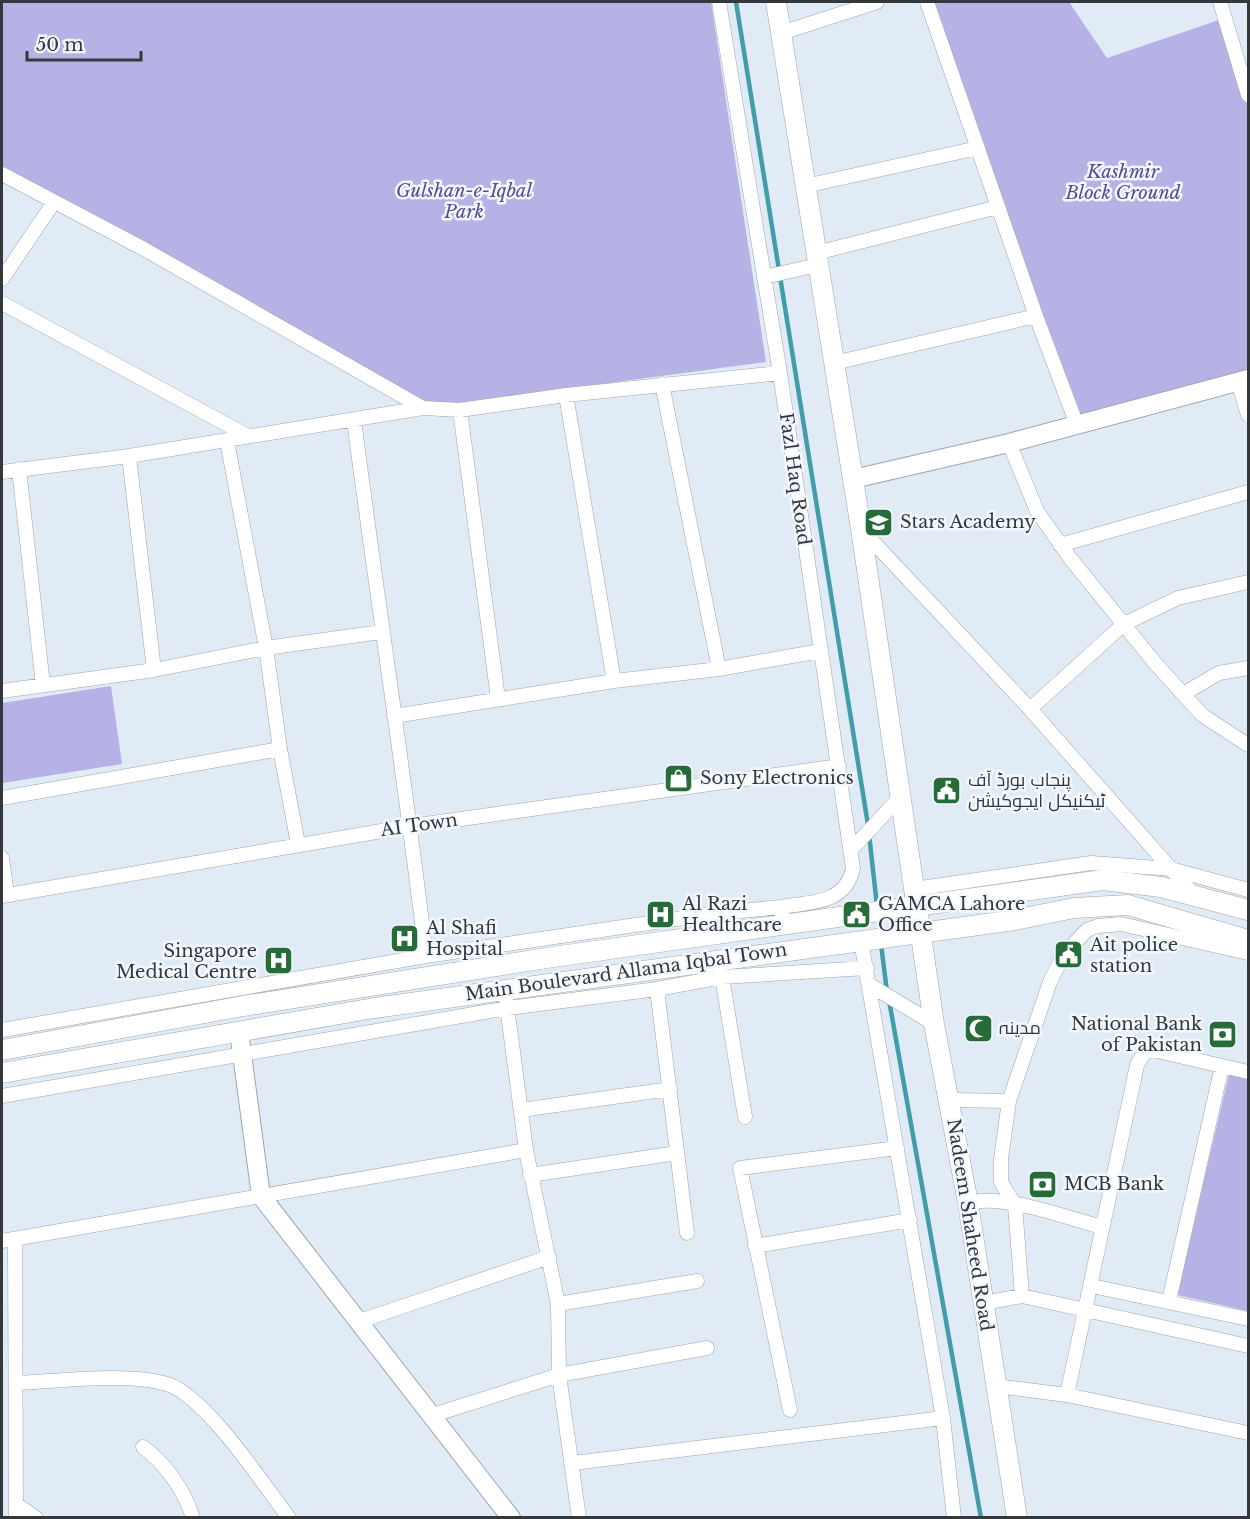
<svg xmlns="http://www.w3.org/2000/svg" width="1250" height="1519" font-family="'Libre Baskerville',Cairo,serif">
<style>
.green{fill:#b6b2e6}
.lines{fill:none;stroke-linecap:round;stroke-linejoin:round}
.stream{stroke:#429ca9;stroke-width:4.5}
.minor-casing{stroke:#9ca5af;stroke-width:15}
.tertiary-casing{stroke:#9ca5af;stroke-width:20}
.secondary-casing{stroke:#9ca5af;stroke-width:21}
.minor{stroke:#fff;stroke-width:14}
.tertiary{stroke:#fff;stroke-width:18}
.secondary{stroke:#fff;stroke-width:20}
.labels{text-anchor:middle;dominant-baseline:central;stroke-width:5;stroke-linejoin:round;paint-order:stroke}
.park-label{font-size:18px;font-style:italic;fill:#554a94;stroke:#f2f8fe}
.street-label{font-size:18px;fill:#34383c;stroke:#f2f8fe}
.poi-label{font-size:18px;fill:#34383c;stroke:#f2f8fe;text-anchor:start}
</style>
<rect width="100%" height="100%" fill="#e1ebf6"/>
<!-- green -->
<path class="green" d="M 2,2 L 711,2 L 766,362 L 423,408 L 2,174 Z
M 927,2 L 1069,2 L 1107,58 L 1225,18 L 1248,95 L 1248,379 L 1077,425 Z
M 111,686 L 122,764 L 3,783 L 2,703 Z
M 1229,1074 L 1248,1078 L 1248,1311 L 1177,1295 Z"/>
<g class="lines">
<!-- stream -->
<path class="stream" d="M 736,2 L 868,825
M 869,834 L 877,906
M 881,944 L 887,992
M 889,1000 L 981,1518"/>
<defs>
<path id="minor" d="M 719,2 L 780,373 L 853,868 C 846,904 811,902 781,907
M 927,2 L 1036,316 L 1077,425
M 1220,2 L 1248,95
M 781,33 L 877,2
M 2,174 L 144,249 L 423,408
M 805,186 L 978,148
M 816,253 L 998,207
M 764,277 L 818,265
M 2,279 L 54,202
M 2,303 L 248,436
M 834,363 L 1036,316
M 1238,381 L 1248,415
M 662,384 L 719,669
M 566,395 L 614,681
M 460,410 L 498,699
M 354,420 C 377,599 405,777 426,956 L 710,914 L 781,907 L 782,915
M 227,441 L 266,648 L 280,749 L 298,844
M 1009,443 L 1037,511 L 1070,558 L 1155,663 L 1202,715 L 1248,745
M 129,456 L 154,670
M 19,469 L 43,685
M 2,472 L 129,456 L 423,408 L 460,410 L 566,395 L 780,373
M 861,529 L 1030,709 L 1195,896
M 1060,545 L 1248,492
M 2,691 L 154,670 L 266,648 L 381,632
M 1183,694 L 1219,673 L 1248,668
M 1030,709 L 1124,624 L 1178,598 L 1248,582
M 394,716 L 614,681 L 719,669 L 820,651
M 2,798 L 280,749
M 851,850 L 902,795
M 2,858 L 7,895
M 914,889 L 1091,863 L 1171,869 L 1248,890
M 2,896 L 411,826 L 839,766
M 861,941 L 943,1418 L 954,1518
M 722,977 L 745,1117
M 870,985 L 934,1024
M 657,989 L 687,1233
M 506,999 L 526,1150 L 558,1304 L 559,1375 L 579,1518
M 2,1030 L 426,956
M 2,1096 L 508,1008 L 657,989 L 722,977 L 867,968
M 950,1100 L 1009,1101
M 521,1110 L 670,1089
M 530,1175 L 677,1153
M 968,1203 C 1002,1193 1067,1218 1102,1227
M 15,1239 L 16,1518
M 2,1241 L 526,1150
M 755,1246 L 910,1220
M 1092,1286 L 1248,1319
M 1022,1296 L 1015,1205 L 1001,1182 L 1001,1159 L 1009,1101 L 1050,982 L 1064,954 L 1087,930 L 1098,926 L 1121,924 L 1248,953
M 1169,1301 L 1222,1066
M 984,1303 L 1022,1296 L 1248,1346
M 558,1304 L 697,1281
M 357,1322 L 549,1257
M 17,1383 C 60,1381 127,1372 167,1384 C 206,1396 263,1484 289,1518
M 996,1386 L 1067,1395 L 1248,1433
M 1067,1395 L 1137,1065 L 1144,1053 L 1153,1050 L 1248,1072
M 790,1410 L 740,1168 L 897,1148
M 430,1416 L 559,1375 L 707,1348
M 143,1447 C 165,1463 185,1491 193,1518
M 573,1463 L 943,1418
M 16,1504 L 36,1518"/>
<path id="tertiary" d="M 853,479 L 1009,443 L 1248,379
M 239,1032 L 261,1196 L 511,1518"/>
<path id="secondary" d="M 776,2 L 861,529 L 934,1024 L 968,1203 L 1017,1518
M 2,1050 L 243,1006 L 553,957 L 1103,880 L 1161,887 L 1248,910
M 2,1073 L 374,1008 L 1015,920 L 1074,908 L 1128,905 L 1248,940"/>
</defs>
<!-- minor casing -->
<use href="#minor" class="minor-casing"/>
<!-- tertiary casing -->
<use href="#tertiary" class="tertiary-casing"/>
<!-- secondary casing -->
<use href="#secondary" class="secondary-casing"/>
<!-- minor -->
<use href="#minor" class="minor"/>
<!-- tertiary -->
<use href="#tertiary" class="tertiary"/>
<!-- secondary -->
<use href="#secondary" class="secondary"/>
</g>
<!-- icons -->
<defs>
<symbol id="school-square" viewBox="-11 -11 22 22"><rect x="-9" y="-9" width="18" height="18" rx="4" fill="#266c38" stroke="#f2f8fe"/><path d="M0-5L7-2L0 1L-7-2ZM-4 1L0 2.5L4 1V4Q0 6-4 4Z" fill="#fff"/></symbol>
<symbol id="shop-square" viewBox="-11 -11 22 22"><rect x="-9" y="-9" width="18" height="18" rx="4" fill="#266c38" stroke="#f2f8fe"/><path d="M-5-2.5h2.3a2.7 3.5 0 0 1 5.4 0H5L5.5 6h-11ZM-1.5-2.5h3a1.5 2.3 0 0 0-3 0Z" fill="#fff"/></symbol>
<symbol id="civic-square" viewBox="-11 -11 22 22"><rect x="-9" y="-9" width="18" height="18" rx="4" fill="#266c38" stroke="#f2f8fe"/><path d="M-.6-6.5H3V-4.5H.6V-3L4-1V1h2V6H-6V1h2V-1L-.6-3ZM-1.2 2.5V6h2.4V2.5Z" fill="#fff"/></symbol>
<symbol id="hospital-square" viewBox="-11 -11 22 22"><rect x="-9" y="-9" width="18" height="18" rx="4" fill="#266c38" stroke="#f2f8fe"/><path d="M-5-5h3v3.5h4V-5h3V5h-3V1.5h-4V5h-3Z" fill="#fff"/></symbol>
<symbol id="mosque-square" viewBox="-11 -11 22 22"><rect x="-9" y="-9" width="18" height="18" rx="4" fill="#266c38" stroke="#f2f8fe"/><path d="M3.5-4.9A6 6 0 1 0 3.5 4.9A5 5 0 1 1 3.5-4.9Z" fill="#fff"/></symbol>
<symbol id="bank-square" viewBox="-11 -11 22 22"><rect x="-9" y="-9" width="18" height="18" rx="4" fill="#266c38" stroke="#f2f8fe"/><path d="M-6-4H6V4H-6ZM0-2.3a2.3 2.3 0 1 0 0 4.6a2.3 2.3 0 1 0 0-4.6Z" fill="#fff"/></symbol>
</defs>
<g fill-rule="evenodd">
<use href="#school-square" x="862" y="506" width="33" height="33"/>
<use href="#shop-square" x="662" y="762" width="33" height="33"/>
<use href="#civic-square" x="930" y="774" width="33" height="33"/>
<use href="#hospital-square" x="644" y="898" width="33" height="33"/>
<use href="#civic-square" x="840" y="898" width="33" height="33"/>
<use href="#hospital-square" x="388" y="922" width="33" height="33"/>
<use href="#civic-square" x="1052" y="938" width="33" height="33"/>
<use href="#hospital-square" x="262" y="944" width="33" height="33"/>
<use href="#mosque-square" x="962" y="1012" width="33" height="33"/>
<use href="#bank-square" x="1206" y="1018" width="33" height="33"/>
<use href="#bank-square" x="1026" y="1168" width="33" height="33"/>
</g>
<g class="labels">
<!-- park labels -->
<g class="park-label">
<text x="1123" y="172">Kashmir<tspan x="1123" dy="21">Block Ground</tspan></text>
<text x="464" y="191">Gulshan-e-Iqbal<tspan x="464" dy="21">Park</tspan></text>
</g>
<!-- street labels -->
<g class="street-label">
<text transform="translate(795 479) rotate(82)">Fazl Haq Road</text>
<text transform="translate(419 825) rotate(-8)">AI Town</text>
<text transform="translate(626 972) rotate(-8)">Main Boulevard Allama Iqbal Town</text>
<text transform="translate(970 1225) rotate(81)">Nadeem Shaheed Road</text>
</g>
<!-- poi labels -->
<g class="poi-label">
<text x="900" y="522">Stars Academy</text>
<text x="700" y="778">Sony Electronics</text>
<text x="968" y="780">پنجاب بورڈ آف<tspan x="968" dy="21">ٹیکنیکل ایجوکیشن</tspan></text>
<text x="682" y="904">Al Razi<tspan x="682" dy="21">Healthcare</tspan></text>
<text x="878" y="904">GAMCA Lahore<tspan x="878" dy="21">Office</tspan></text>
<text x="426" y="928">Al Shafi<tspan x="426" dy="21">Hospital</tspan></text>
<text x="1090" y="945">Ait police<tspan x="1090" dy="21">station</tspan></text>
<text x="257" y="951" text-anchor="end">Singapore<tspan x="257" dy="21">Medical Centre</tspan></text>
<text x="1202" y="1024" text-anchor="end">National Bank<tspan x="1202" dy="21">of Pakistan</tspan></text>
<text x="999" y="1028">مدینہ</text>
<text x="1064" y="1184">MCB Bank</text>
</g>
</g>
<!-- border -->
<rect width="1250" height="1519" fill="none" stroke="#34383c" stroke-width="6"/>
<!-- scale -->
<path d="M27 51v9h114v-9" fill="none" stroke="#34383c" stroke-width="3"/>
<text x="36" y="51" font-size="18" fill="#34383c" stroke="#f2f8fe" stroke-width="4.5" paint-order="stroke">50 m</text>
</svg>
